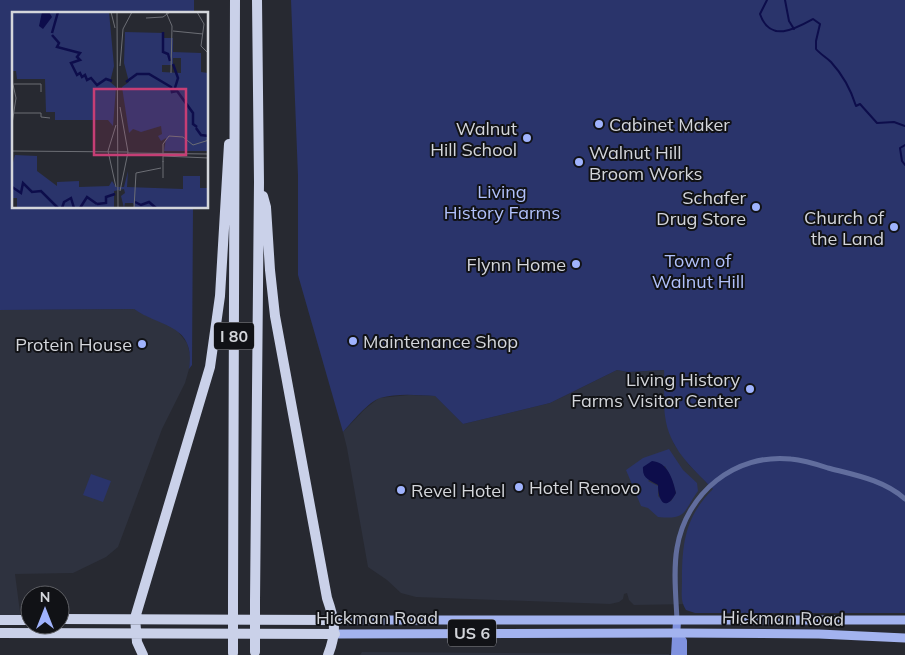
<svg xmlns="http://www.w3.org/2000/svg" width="905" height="655" font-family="Mulish,sans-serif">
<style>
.built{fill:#2e323f}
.green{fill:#2a346b;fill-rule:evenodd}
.water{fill:#0d0d4b}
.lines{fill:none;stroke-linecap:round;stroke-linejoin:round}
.stream{stroke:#0d0d4b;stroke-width:2}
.street{stroke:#616d9d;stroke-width:5}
.secondary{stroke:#8092df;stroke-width:8}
.primary{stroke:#a3b3ef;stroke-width:9}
.highway{stroke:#cad1e9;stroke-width:10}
.highway-bridge{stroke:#cad1e9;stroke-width:10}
.poi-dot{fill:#a0b3fd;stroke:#111216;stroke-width:2}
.labels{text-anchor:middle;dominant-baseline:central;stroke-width:4;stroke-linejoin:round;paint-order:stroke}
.shield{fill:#111216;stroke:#9a9ba0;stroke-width:1}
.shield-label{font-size:16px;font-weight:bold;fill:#d4d6db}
.poi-label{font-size:18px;fill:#d4d6db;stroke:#111216;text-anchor:end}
.park-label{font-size:18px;fill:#b1c1fb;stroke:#111216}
.street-label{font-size:18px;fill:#d4d6db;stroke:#111216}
.inset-river{fill:none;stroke:#0d0d4b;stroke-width:2.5}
.inset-road{fill:none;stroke:#6c6e75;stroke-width:1}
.view{fill:#c63e75;fill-opacity:0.15;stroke:#c63e75;stroke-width:2.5}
.inset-edge{fill:none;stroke:#d4d6db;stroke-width:2.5}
</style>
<rect width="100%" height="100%" fill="#272931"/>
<!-- built -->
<path class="built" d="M 134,309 L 145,315 L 175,328 L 187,343 L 191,358 L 189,369 L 185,383 L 162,429 L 118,547 L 106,557 L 73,573 L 15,574 L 21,620 L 0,620 L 0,310 Z
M 617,370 L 628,372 L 665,370 L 665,411 L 668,428 L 674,444 L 689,465 L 716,492 L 688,604 L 634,605 L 629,600 L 627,593 L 624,594 L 623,599 L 619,602 L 610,604 L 416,597 L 401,593 L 387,580 L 368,567 L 347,448 L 343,432 L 365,409 L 379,398 L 409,395 L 435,396 L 463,424 L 550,403 Z
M 362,652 L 669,654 L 669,655 L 360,655 Z"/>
<!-- green -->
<path class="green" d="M 0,0 L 194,0 L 194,14 L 14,14 L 14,208 L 193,208 L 192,365 L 189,369 C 196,324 161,328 134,309 L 0,310 Z
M 291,0 L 905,0 L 905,613 L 695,613 L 686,610 C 680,601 682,592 682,581 C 682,543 685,517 713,489 C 691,467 669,448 665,416 C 663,401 665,385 664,370 L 628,372 L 617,370 L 550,403 L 463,424 L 435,396 C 417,395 397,393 380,398 C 368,402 352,422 343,432 L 298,275 L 298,176 Z
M 669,449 L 683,470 L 697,483 L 698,491 C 683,512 687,520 658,517 L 648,508 L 641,506 L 626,470 L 643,458 ZM 665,466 L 672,480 L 676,493 L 671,501 L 665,503 L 658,496 L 658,486 L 648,481 Z
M 91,474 L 111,481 L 103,502 L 83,495 Z"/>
<!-- water -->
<path class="water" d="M 652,461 C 668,462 673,480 676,493 C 666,512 658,502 658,485 C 650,480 642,479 643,467 Z"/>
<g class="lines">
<!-- stream -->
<path class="stream" d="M 767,0 L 760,14 C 770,43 795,29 813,19 L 820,24 L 816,41 L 816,49 C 820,54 826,57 831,62 C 842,74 851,90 856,106 L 860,104 L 877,123 L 894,122 L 905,126
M 785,0 L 789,21 L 794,29
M 905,145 L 900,148 L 902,161 L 905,165"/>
<!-- street -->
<path class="street" d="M 677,620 C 676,597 673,571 677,548 C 686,493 735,453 791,459 C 804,460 816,464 828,468 C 855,475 884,480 905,499"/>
<!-- secondary -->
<path class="secondary" d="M 677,633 L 683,641 L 683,655
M 675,655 L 677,621"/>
<!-- primary -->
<path class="primary" d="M 335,620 L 905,620
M 335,634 L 677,633 L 819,634 L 905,638"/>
<!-- highway -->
<path class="highway" d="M 263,196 L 266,207 L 270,270 L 275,316 L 327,598 C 335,621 337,632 328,655
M 233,600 L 235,0
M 255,601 L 259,182 L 257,0
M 60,619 L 335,620
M 0,620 L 30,620
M 0,633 L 335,634
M 143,655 L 137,642 L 135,618 L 210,367 L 220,296 L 229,144"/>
<!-- highway-bridge -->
<path class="highway-bridge" d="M 233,600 L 233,653
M 255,652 L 255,601"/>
</g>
<!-- markers -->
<g class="poi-dot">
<circle cx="599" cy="124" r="5"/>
<circle cx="527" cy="138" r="5"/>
<circle cx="579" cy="162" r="5"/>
<circle cx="756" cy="207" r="5"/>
<circle cx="894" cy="227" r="5"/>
<circle cx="576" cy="264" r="5"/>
<circle cx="353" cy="341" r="5"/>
<circle cx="142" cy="344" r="5"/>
<circle cx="750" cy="389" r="5"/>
<circle cx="519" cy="487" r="5"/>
<circle cx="401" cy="490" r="5"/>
</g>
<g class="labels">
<!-- shield labels -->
<g class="shield">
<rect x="214" y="322.5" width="40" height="27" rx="4"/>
<rect x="448" y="619.5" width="48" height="27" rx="4"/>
</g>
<g class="shield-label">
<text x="234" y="336">I 80</text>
<text x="472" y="633">US 6</text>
</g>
<!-- poi labels -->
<g class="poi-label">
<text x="609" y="124" text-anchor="start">Cabinet Maker</text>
<text x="517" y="128">Walnut<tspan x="517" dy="21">Hill School</tspan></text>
<text x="589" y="152" text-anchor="start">Walnut Hill<tspan x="589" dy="21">Broom Works</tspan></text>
<text x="746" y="197">Schafer<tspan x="746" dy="21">Drug Store</tspan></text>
<text x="884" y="217">Church of<tspan x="884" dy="21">the Land</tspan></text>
<text x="566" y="264">Flynn Home</text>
<text x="363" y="341" text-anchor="start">Maintenance Shop</text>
<text x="132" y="344">Protein House</text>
<text x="740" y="379">Living History<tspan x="740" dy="21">Farms Visitor Center</tspan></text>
<text x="529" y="487" text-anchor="start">Hotel Renovo</text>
<text x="411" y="490" text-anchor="start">Revel Hotel</text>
</g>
<!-- park labels -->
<g class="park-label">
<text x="502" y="191">Living<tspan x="502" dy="21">History Farms</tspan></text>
<text x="698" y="260">Town of<tspan x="698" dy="21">Walnut Hill</tspan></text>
</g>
<!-- street labels -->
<g class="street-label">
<text x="377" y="617">Hickman Road</text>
<text transform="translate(783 618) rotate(1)">Hickman Road</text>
</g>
</g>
<!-- overview -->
<g transform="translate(12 12)">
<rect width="196" height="196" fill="#272931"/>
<path d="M 0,0 L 97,0 L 102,54 L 98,70 L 104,75 L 101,114 L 96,108 L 43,108 L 43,100 L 34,100 L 33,67 L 5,67 L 4,59 L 0,59 ZM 113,20 L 152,21 L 152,26 L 161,26 L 161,40 L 189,41 L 189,60 L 196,61 L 196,139 L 152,139 L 154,126 L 149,129 L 146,124 L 150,122 L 149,114 L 129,120 L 121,117 L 117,121 L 110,75 L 117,70 L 112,51 ZM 161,46 L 169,46 L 169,61 L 150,60 L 150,53 L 161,53 ZM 3,143 L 25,144 L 25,159 L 45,174 L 45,170 L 67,169 L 67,175 L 97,174 L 100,169 L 104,175 L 112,175 L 116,159 L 115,175 L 171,177 L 171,164 L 188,164 L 188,176 L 196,176 L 196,196 L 123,196 L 121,191 L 113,191 L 112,196 L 109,184 L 113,181 L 112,177 L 102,179 L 102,196 L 5,196 L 5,186 L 0,186 L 0,154 Z" fill="#2a346b" fill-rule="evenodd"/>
<path d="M 30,0 L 37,0 L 40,5 L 31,17 L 27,14 Z" fill="#0d0d4b"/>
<path class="inset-river" d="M 151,20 L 151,40 L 156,42 L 158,49M 40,21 L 46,0M 40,23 L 47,31 L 45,35 L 68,41 L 65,45 L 68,48 L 59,51 L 65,63 L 68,61 L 70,65 L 73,63 L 75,68 L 79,66 L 85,73 L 94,67 L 100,69M 161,52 L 166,66 L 162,79M 114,70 L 125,62 L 137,62 L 159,75 L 160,80 L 165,79 L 181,101 L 181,112 L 185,115M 184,116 L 189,123 L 197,124M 0,175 L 9,181 L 11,171 L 20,180 L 29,179 L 46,196M 123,190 L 129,193 L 137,190 L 144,196M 85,192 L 94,191 L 94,185 L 103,182M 50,196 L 52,190 L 59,186 L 62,196M 68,196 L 75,185 L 85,192"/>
<path class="inset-road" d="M 99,0 L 103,16M 105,0 L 106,196M 154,0 L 160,14 L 159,61M 185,0 L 192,12 L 189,34 L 197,42M 134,6 L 151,5 L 158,0M 161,19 L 191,22M 108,54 L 111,17 L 120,0M 0,68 L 4,86 L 0,112M 2,72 L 29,72 L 29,80M 108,95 L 116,140 L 108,179M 2,101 L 29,101 L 29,105 L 38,106M 104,113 L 96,139 L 104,175M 0,139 L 116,140M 116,141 L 197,142M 151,144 L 197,146M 151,150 L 151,132 L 157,124 L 171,125 L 181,133 L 197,128M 151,166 L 151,149M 122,196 L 124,161 L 149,156"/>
<path class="view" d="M 82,77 L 174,77 L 174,143 L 82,143 Z"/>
<rect width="196" height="196" class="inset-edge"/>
</g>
<!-- north arrow -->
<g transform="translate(45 610)"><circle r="24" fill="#111216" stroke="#5f6065"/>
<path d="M0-4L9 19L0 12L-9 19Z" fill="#a0b3fd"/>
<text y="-8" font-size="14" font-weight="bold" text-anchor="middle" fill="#d4d6db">N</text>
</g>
</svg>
